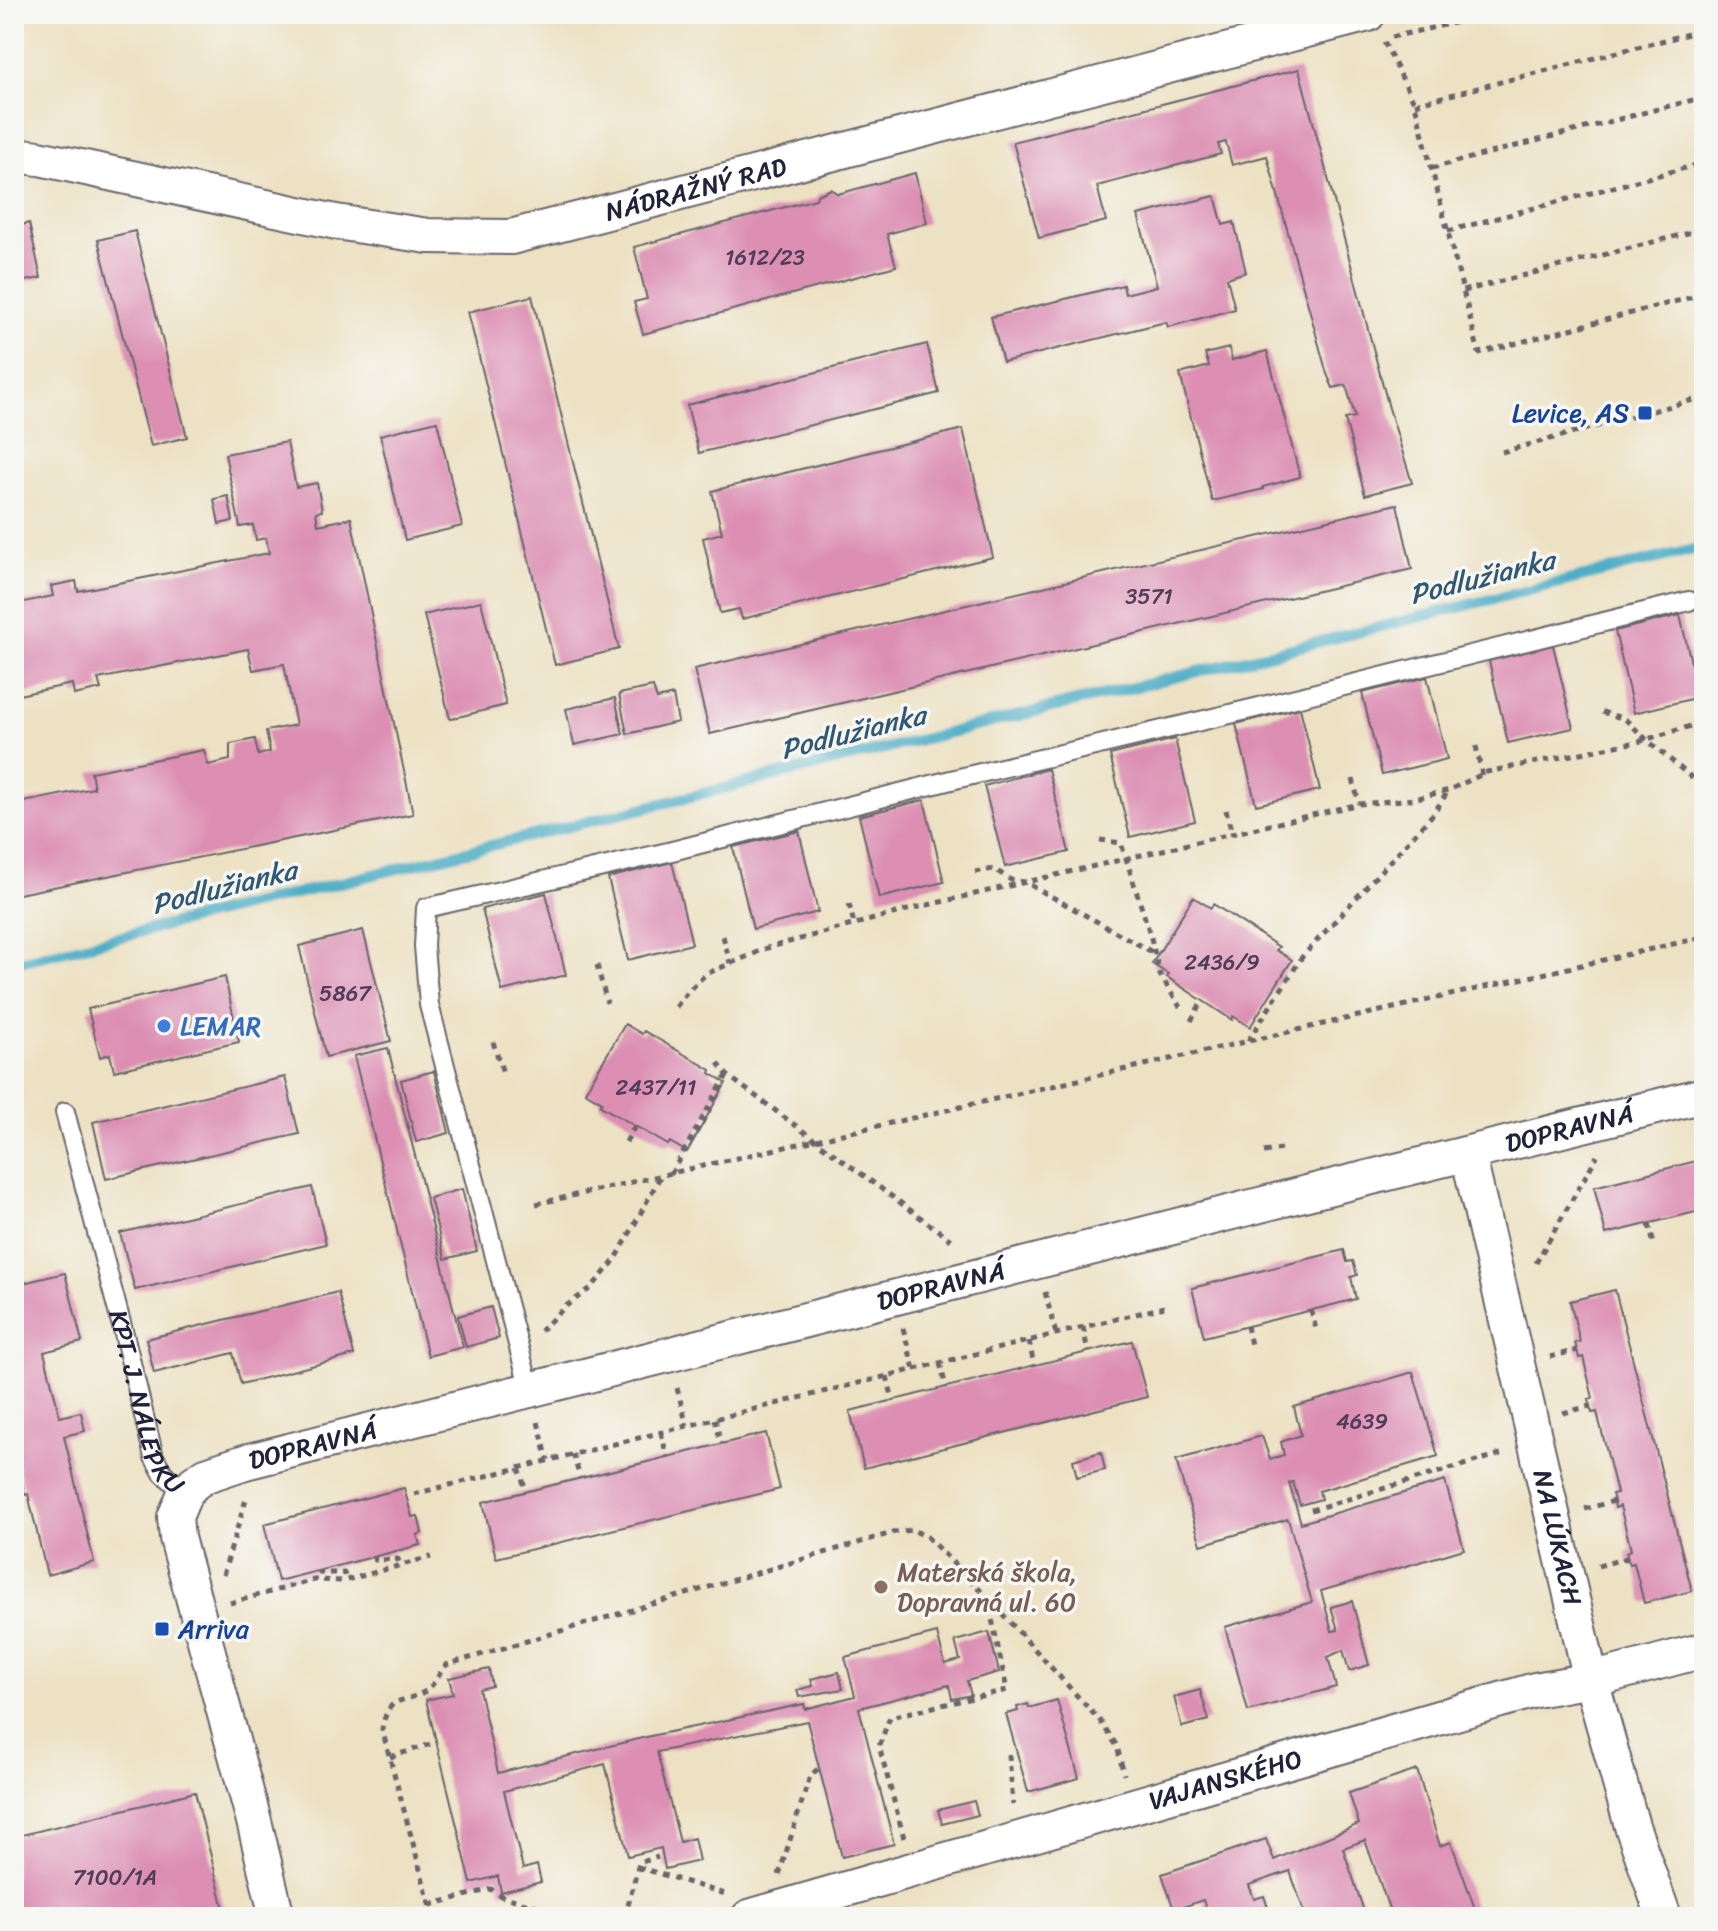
<svg xmlns="http://www.w3.org/2000/svg" width="1718" height="1931" font-family="Sriracha,sans-serif">
<style>
.lines{fill:none;stroke-linecap:round;stroke-linejoin:round}
.stream{stroke:#44aac4;stroke-width:11}
.building{fill:#dc8eb3}
.service-casing{stroke:#69656b;stroke-width:22}
.minor-casing{stroke:#69656b;stroke-width:38}
.path{stroke:#69656b;stroke-width:5;stroke-dasharray:6 6;stroke-linecap:butt}
.service{stroke:#fff;stroke-width:18}
.minor{stroke:#fff;stroke-width:34}
.transit-dot{fill:#1a4fb4;stroke:#f6f6f2;stroke-width:3}
.shop-dot{fill:#3f7fe0;stroke:#f6f6f2;stroke-width:3}
.education-dot{fill:#8d6e63;stroke:#f6f6f2;stroke-width:3}
.labels{text-anchor:middle;dominant-baseline:central;stroke-width:7;stroke-linejoin:round;paint-order:stroke}
.number-label{font-size:22px;fill:#503d59}
.street-label{font-size:26px;fill:#22223b;stroke:#f6f6f2}
.transit-label{font-size:26px;fill:#164399;stroke:#f6f6f2;text-anchor:end}
.shop-label{font-size:26px;fill:#366cbe;stroke:#f6f6f2;text-anchor:start}
.education-label{font-size:26px;fill:#785e54;stroke:#f6f6f2;text-anchor:start}
.water-label{font-size:28px;font-style:italic;fill:#305872;stroke:#f6f6f2}
</style>
<rect width="100%" height="100%" fill="#f6f6f2"/>
<filter id="ink" filterUnits="userSpaceOnUse"><feTurbulence type="fractalNoise" baseFrequency=".0125" numOctaves="2"/><feDisplacementMap in="SourceGraphic" scale="16" xChannelSelector="R" yChannelSelector="G"/><feConvolveMatrix kernelMatrix="1 2 1 2 8 2 1 2 1" color-interpolation-filters="sRGB"/></filter>
<filter id="wash" filterUnits="userSpaceOnUse"><feTurbulence type="fractalNoise" baseFrequency=".006" numOctaves="4" result="noise"/><feDisplacementMap in="SourceGraphic" scale="32" xChannelSelector="R" yChannelSelector="G"/><feGaussianBlur stdDeviation="1.8" result="paint"/><feColorMatrix in="noise" values="0 0 0 0 0 0 0 0 0 0 0 0 0 0 0 0 0 1.4 0 .05"/><feComposite in="paint" operator="in"/></filter>
<g filter="url(#wash)">
<rect width="100%" height="100%" fill="#ede1c3"/>
<g class="lines">
<!-- stream -->
<path class="stream" d="M 14,963 L 1704,547"/>
</g>
<g id="blocks">
<!-- building -->
<path class="building" d="M 1299,69 L 1389,408 L 1412,483 L 1365,495 L 1345,419 L 1355,417 L 1346,385 L 1333,388 L 1327,374 L 1267,156 L 1232,165 L 1226,142 L 1218,144 L 1221,154 L 1097,186 L 1106,221 L 1039,238 L 1013,142 Z
M 915,173 L 927,223 L 887,234 L 896,266 L 643,334 L 634,302 L 647,299 L 634,247 L 816,199 L 817,195 L 831,189 L 838,194 Z
M 1215,196 L 1223,225 L 1234,222 L 1246,272 L 1227,278 L 1235,309 L 1168,327 L 1166,322 L 1003,362 L 991,317 L 1123,285 L 1125,294 L 1157,286 L 1138,215 Z
M 29,223 L 41,278 L 14,283 L 14,227 Z
M 135,231 L 187,437 L 151,446 L 98,240 Z
M 532,296 L 619,649 L 555,665 L 468,312 Z
M 927,344 L 939,393 L 699,453 L 687,405 Z
M 1229,348 L 1232,360 L 1267,351 L 1300,477 L 1263,487 L 1264,489 L 1212,501 L 1180,374 L 1209,366 L 1205,354 Z
M 437,421 L 462,526 L 405,540 L 380,435 Z
M 963,429 L 993,557 L 742,619 L 739,609 L 720,613 L 703,538 L 722,533 L 712,491 Z
M 287,442 L 296,487 L 317,483 L 322,511 L 316,512 L 318,525 L 351,518 L 413,814 L 14,895 L 14,804 L 94,788 L 91,772 L 204,750 L 208,765 L 230,760 L 230,744 L 255,739 L 258,755 L 270,752 L 266,731 L 296,725 L 284,664 L 253,670 L 248,649 L 98,679 L 101,689 L 74,695 L 72,684 L 14,696 L 14,604 L 53,596 L 51,586 L 76,581 L 78,591 L 269,553 L 266,538 L 256,540 L 253,525 L 240,527 L 225,454 Z
M 228,496 L 233,521 L 219,524 L 214,499 Z
M 1397,504 L 1412,569 L 710,734 L 694,669 Z
M 481,601 L 506,705 L 450,719 L 424,615 Z
M 1680,615 L 1699,697 L 1634,713 L 1615,631 Z
M 1553,645 L 1573,728 L 1508,743 L 1489,661 Z
M 1427,677 L 1447,759 L 1382,775 L 1362,693 Z
M 653,687 L 657,699 L 673,695 L 678,722 L 627,734 L 619,694 Z
M 615,698 L 623,734 L 574,745 L 566,709 Z
M 1300,708 L 1320,790 L 1256,805 L 1236,724 Z
M 1175,739 L 1195,821 L 1130,837 L 1110,755 Z
M 1048,769 L 1069,852 L 1005,867 L 984,786 Z
M 924,800 L 944,882 L 879,898 L 859,816 Z
M 799,831 L 818,912 L 753,929 L 733,847 Z
M 672,862 L 692,944 L 628,960 L 608,878 Z
M 546,893 L 566,975 L 502,991 L 482,909 Z
M 1193,897 L 1211,908 L 1213,904 L 1279,947 L 1276,950 L 1292,960 L 1250,1027 L 1233,1016 L 1232,1020 L 1167,977 L 1168,974 L 1152,964 Z
M 363,930 L 391,1041 L 326,1057 L 299,946 Z
M 225,977 L 239,1042 L 114,1071 L 110,1054 L 100,1057 L 88,1009 Z
M 625,1024 L 642,1034 L 644,1031 L 711,1070 L 710,1073 L 726,1083 L 687,1152 L 670,1142 L 668,1145 L 599,1105 L 602,1102 L 585,1092 Z
M 388,1048 L 463,1347 L 428,1356 L 354,1056 Z
M 434,1071 L 449,1133 L 416,1142 L 401,1080 Z
M 285,1077 L 299,1134 L 106,1179 L 93,1122 Z
M 1704,1159 L 1704,1210 L 1606,1234 L 1594,1187 Z
M 312,1187 L 326,1244 L 135,1290 L 120,1233 Z
M 462,1189 L 477,1251 L 445,1259 L 430,1198 Z
M 1344,1250 L 1347,1262 L 1353,1261 L 1357,1275 L 1351,1277 L 1356,1299 L 1204,1337 L 1192,1288 Z
M 65,1273 L 82,1342 L 44,1352 L 60,1417 L 81,1412 L 85,1431 L 64,1436 L 94,1562 L 47,1575 L 28,1494 L 25,1495 L 14,1450 L 14,1285 Z
M 1615,1290 L 1692,1591 L 1644,1603 L 1634,1563 L 1629,1564 L 1626,1552 L 1631,1550 L 1620,1506 L 1615,1508 L 1614,1501 L 1612,1494 L 1617,1493 L 1597,1412 L 1592,1413 L 1590,1406 L 1589,1399 L 1593,1398 L 1583,1357 L 1579,1358 L 1577,1350 L 1575,1343 L 1580,1342 L 1570,1301 Z
M 338,1292 L 354,1355 L 241,1384 L 233,1353 L 154,1373 L 146,1339 Z
M 491,1307 L 499,1338 L 466,1347 L 458,1316 Z
M 1132,1341 L 1147,1397 L 864,1468 L 850,1411 Z
M 1413,1372 L 1438,1456 L 1319,1491 L 1321,1499 L 1300,1505 L 1293,1482 L 1289,1483 L 1301,1523 L 1445,1481 L 1464,1549 L 1321,1591 L 1332,1631 L 1338,1630 L 1331,1607 L 1352,1601 L 1369,1665 L 1349,1671 L 1343,1650 L 1328,1657 L 1336,1687 L 1248,1711 L 1225,1627 L 1312,1602 L 1288,1519 L 1201,1545 L 1176,1460 L 1262,1436 L 1270,1459 L 1284,1455 L 1281,1442 L 1301,1435 L 1294,1407 Z
M 766,1433 L 780,1489 L 496,1558 L 483,1502 Z
M 1101,1452 L 1105,1470 L 1077,1477 L 1073,1460 Z
M 404,1488 L 412,1517 L 418,1516 L 422,1533 L 417,1535 L 420,1545 L 278,1581 L 264,1524 Z
M 989,1632 L 999,1672 L 967,1681 L 971,1695 L 952,1699 L 949,1685 L 859,1708 L 894,1844 L 842,1857 L 807,1721 L 657,1752 L 680,1842 L 694,1838 L 699,1861 L 665,1869 L 661,1848 L 628,1856 L 605,1764 L 504,1791 L 523,1869 L 537,1865 L 541,1882 L 501,1892 L 498,1876 L 471,1883 L 426,1700 L 453,1694 L 449,1678 L 489,1669 L 492,1686 L 479,1689 L 498,1773 L 655,1735 L 804,1704 L 805,1709 L 855,1696 L 845,1657 L 937,1633 L 945,1664 L 960,1660 L 955,1641 Z
M 839,1672 L 843,1689 L 799,1697 L 797,1690 L 813,1686 L 811,1679 Z
M 1200,1690 L 1209,1720 L 1182,1727 L 1174,1697 Z
M 1057,1700 L 1079,1778 L 1028,1792 L 1006,1714 L 1018,1711 L 1017,1707 L 1028,1704 L 1029,1708 Z
M 1417,1770 L 1440,1846 L 1451,1842 L 1478,1917 L 1392,1917 L 1365,1840 L 1343,1848 L 1366,1917 L 1306,1917 L 1290,1871 L 1249,1885 L 1254,1899 L 1264,1896 L 1271,1917 L 1200,1917 L 1208,1914 L 1203,1900 L 1174,1910 L 1162,1874 L 1266,1839 L 1274,1860 L 1359,1824 L 1349,1793 Z
M 195,1792 L 226,1917 L 14,1917 L 14,1837 Z
M 974,1801 L 978,1815 L 942,1824 L 938,1810 Z"/>
</g>
</g>
<g filter="url(#ink)">
<use href="#blocks" fill-opacity="0" stroke="#69656b" stroke-width="2"/>
<g class="lines">
<defs>
<g id="service">
<path id="s1" d="M 65,1112 L 124,1334 L 154,1457 L 163,1473 L 185,1493"/>
<path d="M 530,1390 L 429,1005 L 424,946 L 426,908 L 668,852 L 951,780 L 1251,709 L 1689,601"/>
</g>
<g id="minor">
<path id="s2" d="M 14,155 L 39,158 L 336,222 L 428,236 L 511,237 L 1368,14"/>
<path id="s3" d="M 1468,1154 L 1591,1680 L 1632,1826 L 1664,1917"/>
<path id="s4" d="M 277,1917 L 254,1821 L 177,1538 L 175,1517 L 185,1493 L 194,1483 L 206,1475 L 245,1462 L 1311,1192 L 1704,1095"/>
<path id="s5" d="M 749,1917 L 1535,1690 L 1591,1680 L 1704,1650"/>
</g>
</defs>
<!-- service casing -->
<use href="#service" class="service-casing"/>
<!-- minor casing -->
<use href="#minor" class="minor-casing"/>
<!-- path -->
<path class="path" d="M 1392,37 L 1493,14
M 1384,42 L 1415,104 L 1479,353 L 1704,294
M 1415,104 L 1704,30
M 1432,168 L 1704,97
M 1448,231 L 1704,163
M 1463,291 L 1704,229
M 1502,452 L 1704,397
M 1602,712 L 1625,719 L 1646,739 L 1704,788
M 1476,746 L 1482,775
M 1353,779 L 1359,804
M 1226,810 L 1232,834
M 1100,840 L 1121,843 L 1150,934 L 1160,975 L 1180,1007
M 975,872 L 994,869 L 1011,880 L 1025,882 L 1154,953
M 849,904 L 854,924
M 723,936 L 730,963
M 597,965 L 607,1003
M 676,1007 L 689,990 L 706,974 L 767,948 L 911,909 L 1359,804 L 1414,799 L 1449,790 L 1487,772 L 1641,741 L 1704,722
M 1191,1021 L 1202,1001
M 1248,1041 L 1302,957 L 1434,813 L 1448,791
M 493,1042 L 503,1073
M 718,1063 L 727,1075 L 951,1240
M 626,1142 L 635,1126
M 1264,1152 L 1281,1149
M 671,1174 L 727,1075
M 536,1204 L 1704,937
M 1649,1224 L 1654,1245
M 1536,1263 L 1597,1156
M 1045,1292 L 1056,1334
M 1311,1310 L 1316,1329
M 1247,1326 L 1251,1345
M 1083,1327 L 1088,1352
M 903,1328 L 914,1369
M 540,1331 L 566,1306 L 591,1288 L 616,1259 L 660,1177
M 1029,1341 L 1034,1365
M 1550,1357 L 1577,1350
M 940,1363 L 946,1387
M 887,1376 L 893,1400
M 677,1388 L 687,1426
M 1563,1413 L 1590,1406
M 715,1419 L 721,1443
M 538,1422 L 548,1460
M 661,1432 L 667,1457
M 573,1454 L 580,1478
M 519,1468 L 526,1491
M 414,1494 L 1164,1307
M 1585,1509 L 1614,1501
M 1311,1510 L 1504,1453
M 374,1556 L 375,1560 L 398,1559 L 400,1565
M 1598,1566 L 1627,1558
M 320,1570 L 320,1573 L 344,1573 L 346,1580
M 223,1575 L 247,1496
M 230,1603 L 314,1580 L 343,1581 L 431,1557
M 1009,1754 L 1013,1805
M 390,1757 L 437,1742
M 904,1838 L 879,1746 L 890,1717 L 1007,1690 L 988,1600
M 638,1867 L 725,1894
M 779,1875 L 810,1776 L 819,1768
M 430,1905 L 491,1889 L 501,1896 L 575,1917
M 433,1917 L 382,1729 C 389,1692 402,1706 427,1690 C 434,1685 440,1672 446,1665 L 895,1532 L 913,1530 L 927,1537 L 987,1597 L 1101,1722 L 1117,1746 L 1124,1775
M 625,1917 L 639,1863 L 658,1857"/>
<!-- service -->
<use href="#service" class="service"/>
<!-- minor -->
<use href="#minor" class="minor"/>
</g>
</g>
<!-- markers -->
<g class="transit-dot">
<rect x="1637" y="405" width="16" height="16" rx="4"/>
<rect x="154" y="1621" width="16" height="16" rx="4"/>
</g>
<circle class="shop-dot" cx="164" cy="1026" r="8"/>
<circle class="education-dot" cx="881" cy="1587" r="8"/>
<g class="labels">
<!-- number labels -->
<g class="number-label">
<text x="765" y="257">1612/23</text>
<text x="1149" y="596">3571</text>
<text x="1222" y="962">2436/9</text>
<text x="345" y="993">5867</text>
<text x="656" y="1087">2437/11</text>
<text x="1362" y="1421">4639</text>
<text x="115" y="1877">7100/1A</text>
</g>
<!-- street labels -->
<g class="street-label">
<text stroke="none"><textPath href="#s2" startOffset="696">NÁDRAŽNÝ RAD</textPath></text>
<text stroke="none"><textPath href="#s4" startOffset="1874">DOPRAVNÁ</textPath></text>
<text stroke="none"><textPath href="#s4" startOffset="1226">DOPRAVNÁ</textPath></text>
<text stroke="none"><textPath href="#s1" startOffset="302">KPT. J. NÁLEPKU</textPath></text>
<text stroke="none"><textPath href="#s4" startOffset="578">DOPRAVNÁ</textPath></text>
<text stroke="none"><textPath href="#s3" startOffset="394">NA LÚKACH</textPath></text>
<text stroke="none"><textPath href="#s5" startOffset="496">VAJANSKÉHO</textPath></text>
</g>
<!-- transit labels -->
<g class="transit-label">
<text x="1629" y="413">Levice, AS</text>
<text x="178" y="1629" text-anchor="start">Arriva</text>
</g>
<!-- shop labels -->
<g class="shop-label">
<text x="180" y="1026">LEMAR</text>
</g>
<!-- education labels -->
<g class="education-label">
<text x="897" y="1572">Materská škola,<tspan x="897" dy="30">Dopravná ul. 60</tspan></text>
</g>
<!-- water labels -->
<g class="water-label">
<text transform="translate(1482 577) rotate(-14)">Podlužianka</text>
<text transform="translate(853 732) rotate(-14)">Podlužianka</text>
<text transform="translate(224 887) rotate(-14)">Podlužianka</text>
</g>
</g>
<!-- margin -->
<rect width="1718" height="1931" fill="none" stroke="#f6f6f2" stroke-width="48"/>
</svg>
